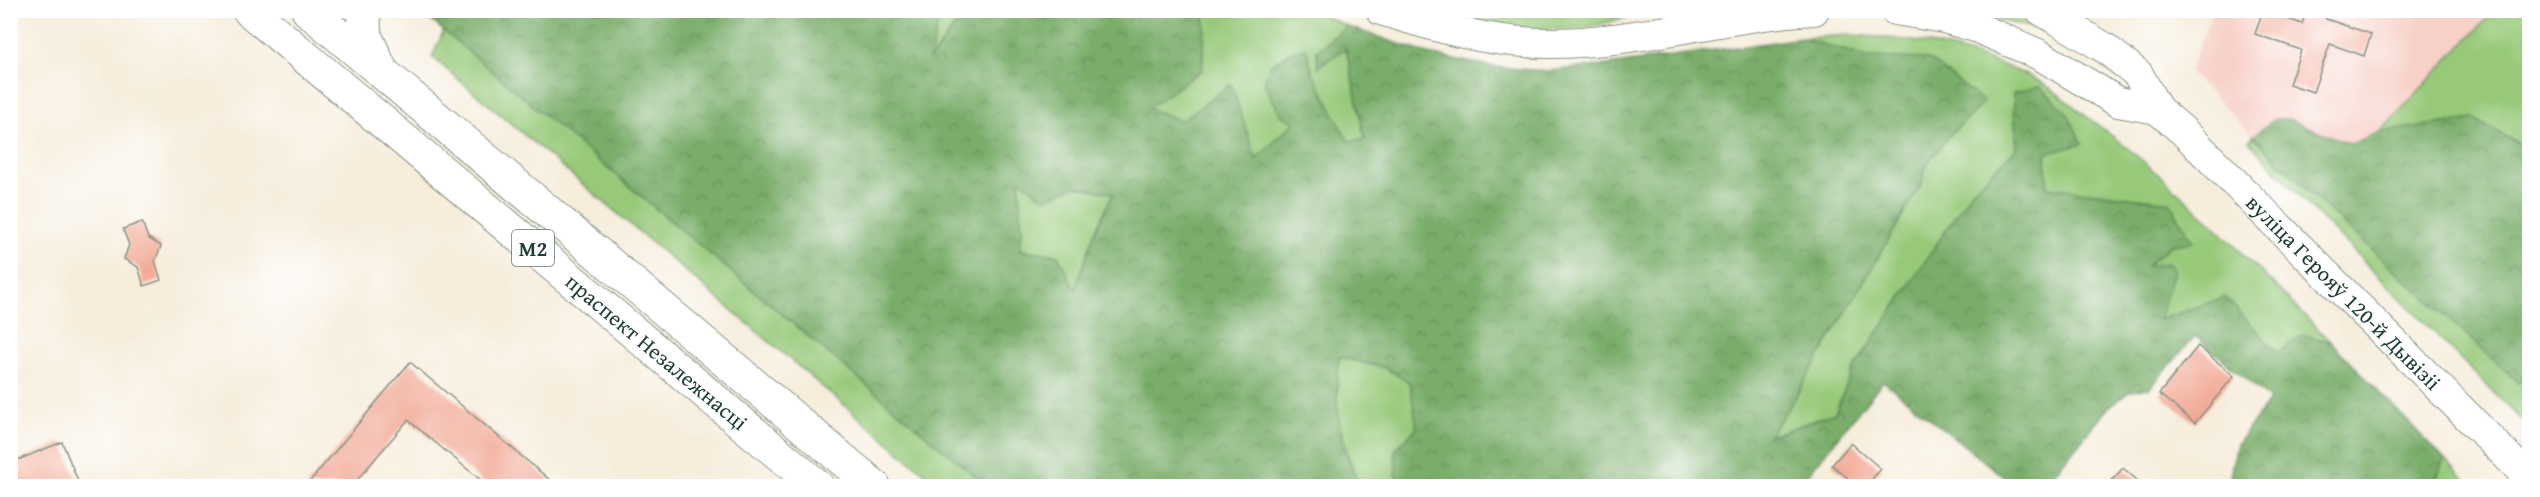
<svg xmlns="http://www.w3.org/2000/svg" width="2540" height="497" font-family="'Gentium Book Plus',serif">
<style>
.built{fill:#f7d1c8}
.green{fill:#97c979;stroke:#5b8356;stroke-width:1.5}
.forest{fill:url(#forest-crowns);stroke:#4c754e;stroke-width:1.5;fill-rule:evenodd}
.building{fill:#f2ab97}
.lines{fill:none;stroke-linecap:round;stroke-linejoin:round}
.secondary-casing{stroke:#8a9588;stroke-width:32}
.highway-casing{stroke:#8a9588;stroke-width:35}
.secondary{stroke:#fff;stroke-width:30}
.highway{stroke:#fff;stroke-width:33}
.labels{text-anchor:middle;dominant-baseline:central;stroke-width:4.5;stroke-linejoin:round;paint-order:stroke}
.shield{fill:#fff;stroke:#627771;stroke-width:1.5}
.shield-label{font-size:21px;font-weight:bold;fill:#1f3d34}
.street-label{font-size:22px;fill:#1f3d34;stroke:#fff}
</style>
<defs>
<pattern id="forest-crowns" width="20" height="18" patternUnits="userSpaceOnUse" patternTransform="scale(1.5)"><rect width="20" height="18" fill="#79ad69"/><path d="M2 6a3 3 0 1 1 6 0M12 15a3 3 0 1 1 6 0" fill="none" stroke="#638e57"/></pattern>
</defs>
<rect width="100%" height="100%" fill="#fff"/>
<filter id="ink" filterUnits="userSpaceOnUse"><feTurbulence type="fractalNoise" baseFrequency=".0167" numOctaves="2"/><feDisplacementMap in="SourceGraphic" scale="12" xChannelSelector="R" yChannelSelector="G"/><feConvolveMatrix kernelMatrix="1 2 1 2 8 2 1 2 1" color-interpolation-filters="sRGB"/></filter>
<filter id="wash" filterUnits="userSpaceOnUse"><feTurbulence type="fractalNoise" baseFrequency=".008" numOctaves="4" result="noise"/><feDisplacementMap in="SourceGraphic" scale="24" xChannelSelector="R" yChannelSelector="G"/><feGaussianBlur stdDeviation="1.35" result="paint"/><feColorMatrix in="noise" values="0 0 0 0 0 0 0 0 0 0 0 0 0 0 0 0 0 1.4 0 .05"/><feComposite in="paint" operator="in"/></filter>
<g filter="url(#wash)">
<rect width="100%" height="100%" fill="#f6eddb"/>
<!-- built -->
<path class="built" d="M 2213,11 L 2494,11 L 2380,132 L 2311,194 L 2189,71 Z"/>
<!-- green -->
<path class="green" d="M 1615,10 L 1657,11 C 1630,14 1605,25 1579,28 C 1541,32 1503,25 1466,22 L 1458,14 C 1511,17 1563,17 1615,10 Z
M 941,11 L 966,11 L 928,62 Z
M 1203,11 L 1314,11 L 1347,26 L 1317,51 L 1319,66 L 1346,48 L 1365,140 L 1348,141 L 1312,71 L 1306,48 L 1295,122 L 1255,160 L 1181,121 L 1147,108 L 1202,70 L 1205,25 Z
M 1960,11 C 1975,11 1991,8 2006,11 C 2044,16 2092,55 2122,77 L 2120,80 L 2073,44 L 2037,29 Z
M 2494,11 L 2529,11 L 2529,149 L 2474,119 L 2380,132 Z
M 444,30 L 990,486 L 940,486 L 432,57 Z
M 1850,35 C 1917,38 1977,50 2039,81 C 2057,91 2073,107 2090,119 C 2178,184 2253,265 2331,342 L 2303,335 L 2278,353 L 2159,320 L 2145,267 L 2171,245 L 2192,242 L 2169,202 L 2047,188 L 2046,153 L 2082,144 L 2013,94 L 2017,148 L 1972,191 L 1853,370 L 1835,413 L 1767,437 L 1793,401 L 1922,183 L 1926,165 L 1948,137 L 1929,59 L 1867,58 L 1802,38 Z
M 2253,136 L 2311,194 L 2519,382 L 2529,373 L 2529,428 L 2305,202 L 2249,141 Z
M 1019,178 L 1045,199 L 1075,186 L 1113,193 L 1095,232 L 1075,291 L 1020,251 L 1022,230 Z
M 1338,357 L 1386,368 L 1410,383 L 1417,428 L 1395,450 L 1397,486 L 1361,486 L 1355,477 L 1337,418 Z
M 2444,459 L 2472,486 L 2434,486 Z"/>
<!-- forest -->
<path class="forest" d="M 420,11 L 941,11 L 929,61 L 966,11 L 1203,11 L 1205,25 L 1202,70 L 1148,108 L 1181,121 L 1231,84 L 1256,159 L 1295,122 L 1282,116 L 1264,84 L 1270,65 L 1295,50 L 1306,48 L 1312,71 L 1348,141 L 1365,139 L 1346,48 L 1318,67 L 1317,51 L 1347,26 L 1428,54 L 1495,67 L 1546,71 L 1600,66 L 1802,38 L 1867,57 L 1929,59 L 1984,102 L 1948,137 L 1926,165 L 1922,183 L 1793,401 L 1768,437 L 1835,413 L 1853,370 L 1972,191 L 2017,148 L 2013,93 L 2040,86 L 2068,114 L 2082,144 L 2046,154 L 2047,187 L 2169,202 L 2193,242 L 2171,245 L 2146,266 L 2168,263 L 2174,271 L 2159,320 L 2225,297 L 2278,353 L 2303,335 L 2331,342 L 2444,459 L 2433,486 L 2243,486 L 2230,476 L 2237,444 L 2270,399 L 2195,336 L 2150,388 L 2130,391 L 2109,407 L 2044,486 L 2015,486 L 1883,381 L 1799,486 L 1397,486 L 1395,450 L 1417,428 L 1410,383 L 1386,368 L 1339,357 C 1334,397 1338,452 1361,486 L 987,486 ZM 1019,179 L 1045,199 L 1075,186 L 1113,193 L 1095,232 L 1075,290 L 1058,255 L 1020,250 L 1022,230 Z
M 2275,119 L 2288,119 L 2351,144 L 2380,132 L 2474,119 L 2529,149 L 2529,373 L 2519,383 L 2311,194 L 2253,136 Z"/>
<g id="blocks">
<!-- building -->
<path class="building" d="M 2263,10 L 2302,24 L 2307,10 L 2329,10 L 2326,19 L 2371,34 L 2364,56 L 2330,44 L 2313,92 L 2289,84 L 2301,50 L 2255,34 Z
M 142,222 L 148,238 L 161,246 L 155,261 L 161,280 L 144,286 L 138,267 L 124,259 L 129,245 L 123,229 Z
M 2198,346 L 2234,376 L 2195,423 L 2159,394 Z
M 410,362 L 557,486 L 488,486 L 408,420 L 352,486 L 306,486 Z
M 62,442 L 80,486 L 10,486 L 10,463 Z
M 1851,443 L 1881,469 L 1866,486 L 1857,486 L 1832,465 Z
M 2123,468 L 2144,486 L 2107,486 Z"/>
</g>
</g>
<g filter="url(#ink)">
<use href="#blocks" fill-opacity="0" stroke="#8a9588" stroke-width="1.5"/>
<g class="lines">
<defs>
<g id="secondary">
<path d="M 1381,10 C 1435,27 1490,43 1547,43 C 1636,44 1724,15 1814,10"/>
<path d="M 1895,10 L 1944,18 L 1976,27 L 2040,55 L 2118,102 L 2157,109"/>
<path id="s1" d="M 2041,10 L 2105,48 L 2138,74 L 2157,109 L 2182,130 L 2530,479"/>
</g>
<g id="highway">
<path id="s2" d="M 249,10 L 817,486"/>
<path d="M 308,10 L 874,486"/>
<path d="M 363,10 L 365,35 L 381,70"/>
</g>
</defs>
<!-- secondary casing -->
<use href="#secondary" class="secondary-casing"/>
<!-- highway casing -->
<use href="#highway" class="highway-casing"/>
<!-- secondary -->
<use href="#secondary" class="secondary"/>
<!-- highway -->
<use href="#highway" class="highway"/>
</g>
</g>
<g class="labels">
<!-- shield labels -->
<rect class="shield" x="512" y="230" width="42" height="36" rx="4.5"/>
<g class="shield-label">
<text x="533" y="248">М2</text>
</g>
<!-- street labels -->
<g class="street-label">
<text stroke="none"><textPath href="#s1" startOffset="418">вуліца Герояў 120-й Дывізіі</textPath></text>
<text stroke="none"><textPath href="#s2" startOffset="532">праспект Незалежнасці</textPath></text>
</g>
</g>
<!-- margin -->
<rect width="2540" height="497" fill="none" stroke="#fff" stroke-width="36"/>
</svg>
